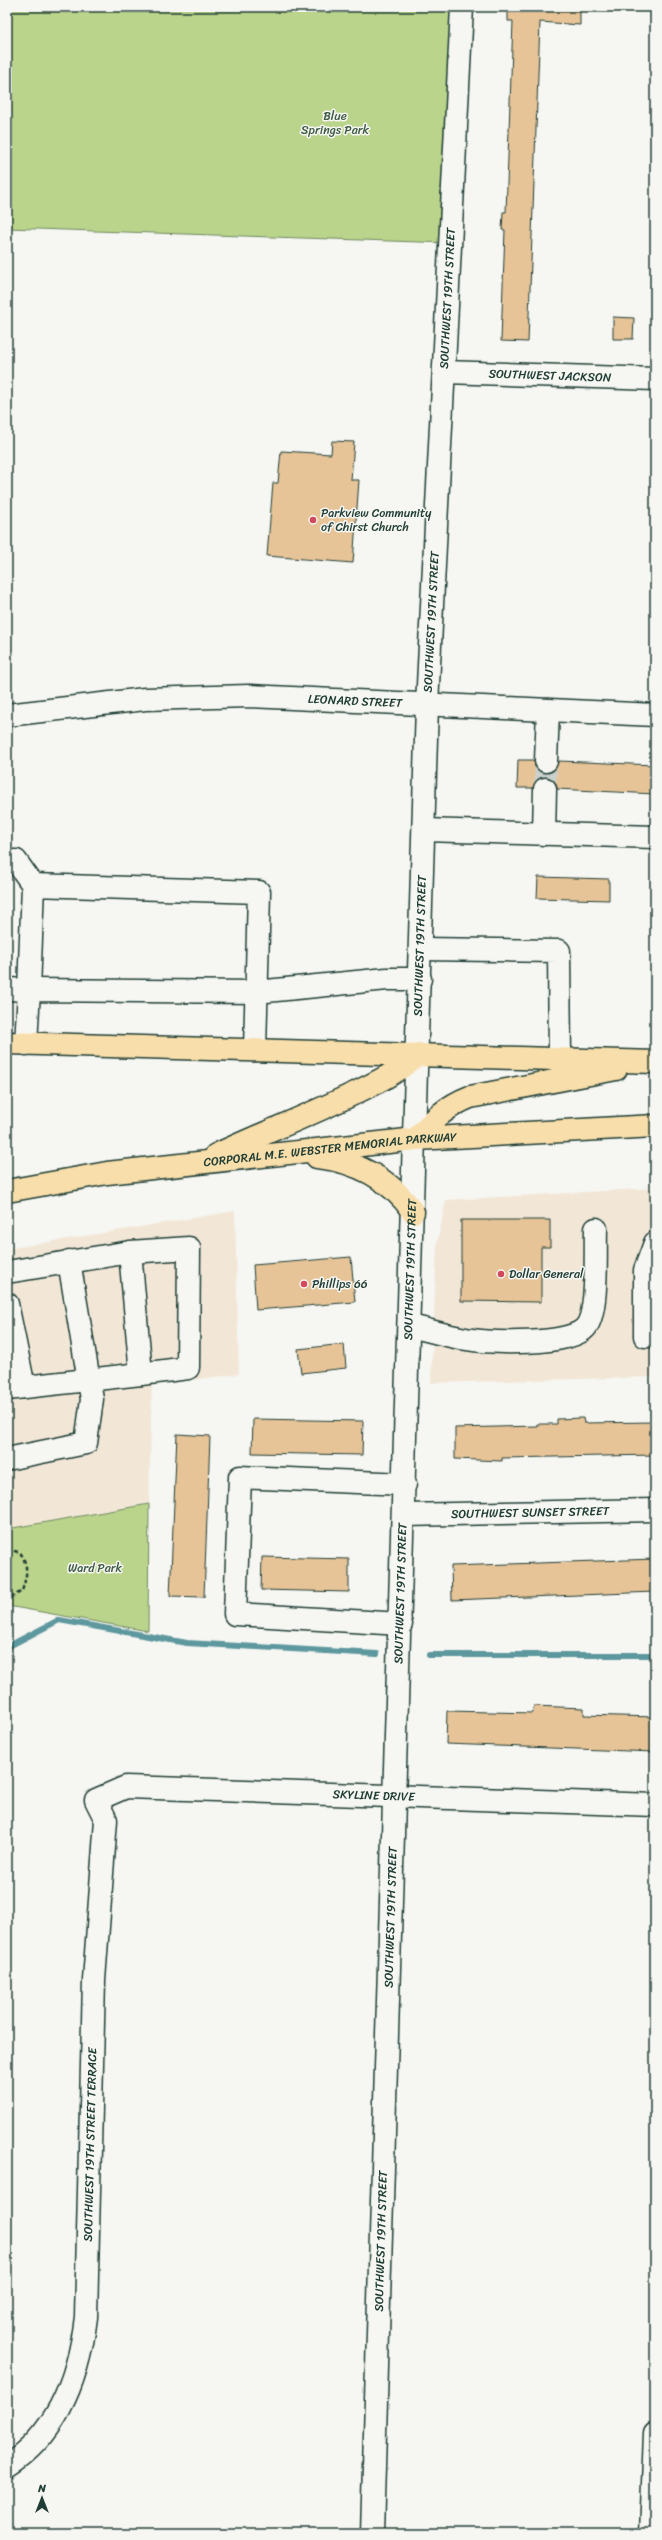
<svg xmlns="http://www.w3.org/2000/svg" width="662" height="2540" font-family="Sriracha,sans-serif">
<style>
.built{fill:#f2e7d7}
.green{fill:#bbd48b;stroke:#6d8860}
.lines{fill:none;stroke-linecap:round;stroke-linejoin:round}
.stream{stroke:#5d989e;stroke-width:6}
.building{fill:#e7c498;stroke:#1f3d34}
.minor-tunnel{stroke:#cbd1cc;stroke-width:22;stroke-dasharray:22 11;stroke-linecap:butt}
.minor-casing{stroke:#1f3d34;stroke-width:25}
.major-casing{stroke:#1f3d34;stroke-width:25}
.path{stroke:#1f3d34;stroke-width:2.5;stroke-dasharray:4 3;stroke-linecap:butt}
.minor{stroke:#f6f6f2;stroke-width:22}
.major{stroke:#f8deab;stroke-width:22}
.poi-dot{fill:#d1495b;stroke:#f6f6f2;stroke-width:1.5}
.labels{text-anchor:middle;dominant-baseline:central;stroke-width:3;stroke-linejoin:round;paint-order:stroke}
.park-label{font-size:12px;fill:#3e5b45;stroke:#f6f6f2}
.street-label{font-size:12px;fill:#1f3d34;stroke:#f6f6f2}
.poi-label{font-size:12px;fill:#1f3d34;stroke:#f6f6f2;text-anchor:start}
</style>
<rect width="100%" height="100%" fill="#f6f6f2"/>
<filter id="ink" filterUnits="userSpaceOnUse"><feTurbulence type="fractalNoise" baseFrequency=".025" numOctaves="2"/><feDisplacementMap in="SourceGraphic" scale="8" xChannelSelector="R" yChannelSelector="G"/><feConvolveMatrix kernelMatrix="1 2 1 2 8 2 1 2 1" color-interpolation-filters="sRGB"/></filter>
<g filter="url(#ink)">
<!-- built -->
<path class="built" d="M 655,1188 L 655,1377 L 431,1383 L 437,1243 L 446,1200 Z
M 235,1211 L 239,1374 L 152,1385 L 149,1504 L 7,1529 L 7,1249 Z"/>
<!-- green -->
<path class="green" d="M 7,7 L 462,7 L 449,243 L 7,228 Z
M 149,1504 L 148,1631 L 8,1606 L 7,1609 L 7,1529 Z"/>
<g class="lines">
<!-- stream -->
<path class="stream" d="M 7,1647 L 59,1620 L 187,1643 L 377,1654
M 429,1655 L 655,1655"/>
</g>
<!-- building -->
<path class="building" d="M 508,7 L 580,7 L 580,25 L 540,22 L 528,342 L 501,341 L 505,230 L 502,230 L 503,212 L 506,212 L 513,21 L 508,21 Z
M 613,317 L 634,318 L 633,339 L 613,339 Z
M 332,441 L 354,442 L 351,480 L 359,480 L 353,563 L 267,556 L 273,483 L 278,483 L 281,451 L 331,454 Z
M 518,760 L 534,760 L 535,767 L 545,773 L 552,772 L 559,761 L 655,765 L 655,794 L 557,789 L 556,783 L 546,777 L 539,778 L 533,788 L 517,788 Z
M 538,877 L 609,879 L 609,900 L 537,898 Z
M 461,1220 L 550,1220 L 550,1247 L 541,1247 L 541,1302 L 461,1301 Z
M 351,1257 L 355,1302 L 256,1310 L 253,1265 Z
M 344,1344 L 346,1368 L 301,1373 L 298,1349 Z
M 583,1418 L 584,1423 L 655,1422 L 655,1455 L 502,1458 L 502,1461 L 455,1459 L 455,1428 L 537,1426 L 537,1424 L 557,1424 L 557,1419 Z
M 253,1419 L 363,1421 L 362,1455 L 252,1453 Z
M 177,1434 L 210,1436 L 204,1597 L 170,1596 Z
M 262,1557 L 349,1559 L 349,1592 L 261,1590 Z
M 655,1559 L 655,1592 L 452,1600 L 451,1566 Z
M 534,1706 L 584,1708 L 584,1715 L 655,1717 L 655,1752 L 446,1744 L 447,1711 L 533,1713 Z"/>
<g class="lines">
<!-- minor-tunnel -->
<path class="minor-tunnel" d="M 545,789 L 546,761"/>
<defs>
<g id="minor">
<path id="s1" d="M 444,372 L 655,379"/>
<path id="s2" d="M 7,715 L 145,699 L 249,696 L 655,715"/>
<path d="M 546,761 L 548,710"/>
<path d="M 424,830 L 655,837"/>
<path d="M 544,834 L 545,789"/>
<path d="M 7,861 L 16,861 L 33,885"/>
<path d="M 421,949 L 559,951 L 560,1059"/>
<path d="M 7,989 L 29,990 L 33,885 L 259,892 L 255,1050"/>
<path d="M 26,1044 L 29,990 L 256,992 L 387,979 L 420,979"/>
<path d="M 655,1243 L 645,1270 L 645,1336 L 655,1336"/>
<path d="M 7,1272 L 130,1252 L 189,1248 L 188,1368 L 141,1374 L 130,1252"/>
<path d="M 7,1304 L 24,1387"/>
<path d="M 410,1326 C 429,1330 447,1336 466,1339 C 490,1343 569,1346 585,1328 C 599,1314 595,1250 596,1229"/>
<path d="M 7,1389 L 141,1374"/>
<path d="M 7,1459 L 86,1443 L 92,1399 L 69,1261"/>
<path id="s3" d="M 404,1515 L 655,1510"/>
<path d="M 401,1624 L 235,1614 L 240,1477 L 405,1484"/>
<path id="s4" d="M 7,2466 C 59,2433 79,2376 86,2317 L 94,1980 L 106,1820 L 96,1800 L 126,1787 L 655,1805"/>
<path id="s5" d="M 372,2533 L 427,705 L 462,7"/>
<path d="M 651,2533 L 655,2433"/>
</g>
<g id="major">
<path d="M 7,1043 L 655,1062"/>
<path d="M 416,1139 C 432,1120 447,1106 470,1097 L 616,1069"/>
<path d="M 216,1155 C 261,1134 308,1116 353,1094 C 377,1082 399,1072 418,1054"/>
<path d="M 317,1157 C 356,1161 391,1179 413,1212"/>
<path id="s6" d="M 7,1191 L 107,1173 L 416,1139 L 655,1126"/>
</g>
</defs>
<!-- minor casing -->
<use href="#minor" class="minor-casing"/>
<!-- major casing -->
<use href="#major" class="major-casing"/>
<!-- path -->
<path class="path" d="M 7,1550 L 20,1552 C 29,1567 27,1575 22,1591 L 7,1600"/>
<!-- minor -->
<use href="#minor" class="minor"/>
<!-- major -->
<use href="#major" class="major"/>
</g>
</g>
<!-- markers -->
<g class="poi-dot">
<circle cx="313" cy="520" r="4"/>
<circle cx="501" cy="1274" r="4"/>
<circle cx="304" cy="1284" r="4"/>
</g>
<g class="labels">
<!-- park labels -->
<g class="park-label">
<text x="335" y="116">Blue<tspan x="335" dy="14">Springs Park</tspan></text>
<text x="95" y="1568">Ward Park</text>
</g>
<!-- street labels -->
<g class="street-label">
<text stroke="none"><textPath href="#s5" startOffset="2236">SOUTHWEST 19TH STREET</textPath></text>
<text stroke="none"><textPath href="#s1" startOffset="106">SOUTHWEST JACKSON</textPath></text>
<text stroke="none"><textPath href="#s5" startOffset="1912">SOUTHWEST 19TH STREET</textPath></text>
<text stroke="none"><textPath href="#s2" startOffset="349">LEONARD STREET</textPath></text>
<text stroke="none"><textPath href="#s5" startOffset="1588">SOUTHWEST 19TH STREET</textPath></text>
<text stroke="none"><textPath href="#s6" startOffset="326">CORPORAL M.E. WEBSTER MEMORIAL PARKWAY</textPath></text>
<text stroke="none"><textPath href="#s5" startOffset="1264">SOUTHWEST 19TH STREET</textPath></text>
<text stroke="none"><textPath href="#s3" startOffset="126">SOUTHWEST SUNSET STREET</textPath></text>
<text stroke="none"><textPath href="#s5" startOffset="940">SOUTHWEST 19TH STREET</textPath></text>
<text stroke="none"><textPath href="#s4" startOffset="975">SKYLINE DRIVE</textPath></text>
<text stroke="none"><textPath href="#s5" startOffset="616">SOUTHWEST 19TH STREET</textPath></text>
<text stroke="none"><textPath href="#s4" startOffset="347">SOUTHWEST 19TH STREET TERRACE</textPath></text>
<text stroke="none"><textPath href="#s5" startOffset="292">SOUTHWEST 19TH STREET</textPath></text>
</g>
<!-- poi labels -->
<g class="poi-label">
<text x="321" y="513">Parkview Community<tspan x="321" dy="14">of Chirst Church</tspan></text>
<text x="509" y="1274">Dollar General</text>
<text x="312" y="1284">Phillips 66</text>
</g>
</g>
<!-- margin -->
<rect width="662" height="2540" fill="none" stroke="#f6f6f2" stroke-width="24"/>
<rect x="12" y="12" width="638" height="2516" fill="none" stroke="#1f3d34" stroke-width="1.5" filter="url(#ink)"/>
<!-- north arrow -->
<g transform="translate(42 2498)" stroke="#f6f6f2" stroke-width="3" paint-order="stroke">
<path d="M0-3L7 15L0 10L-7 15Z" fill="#1f3d34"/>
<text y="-6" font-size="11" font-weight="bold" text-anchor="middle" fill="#1f3d34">N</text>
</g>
</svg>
